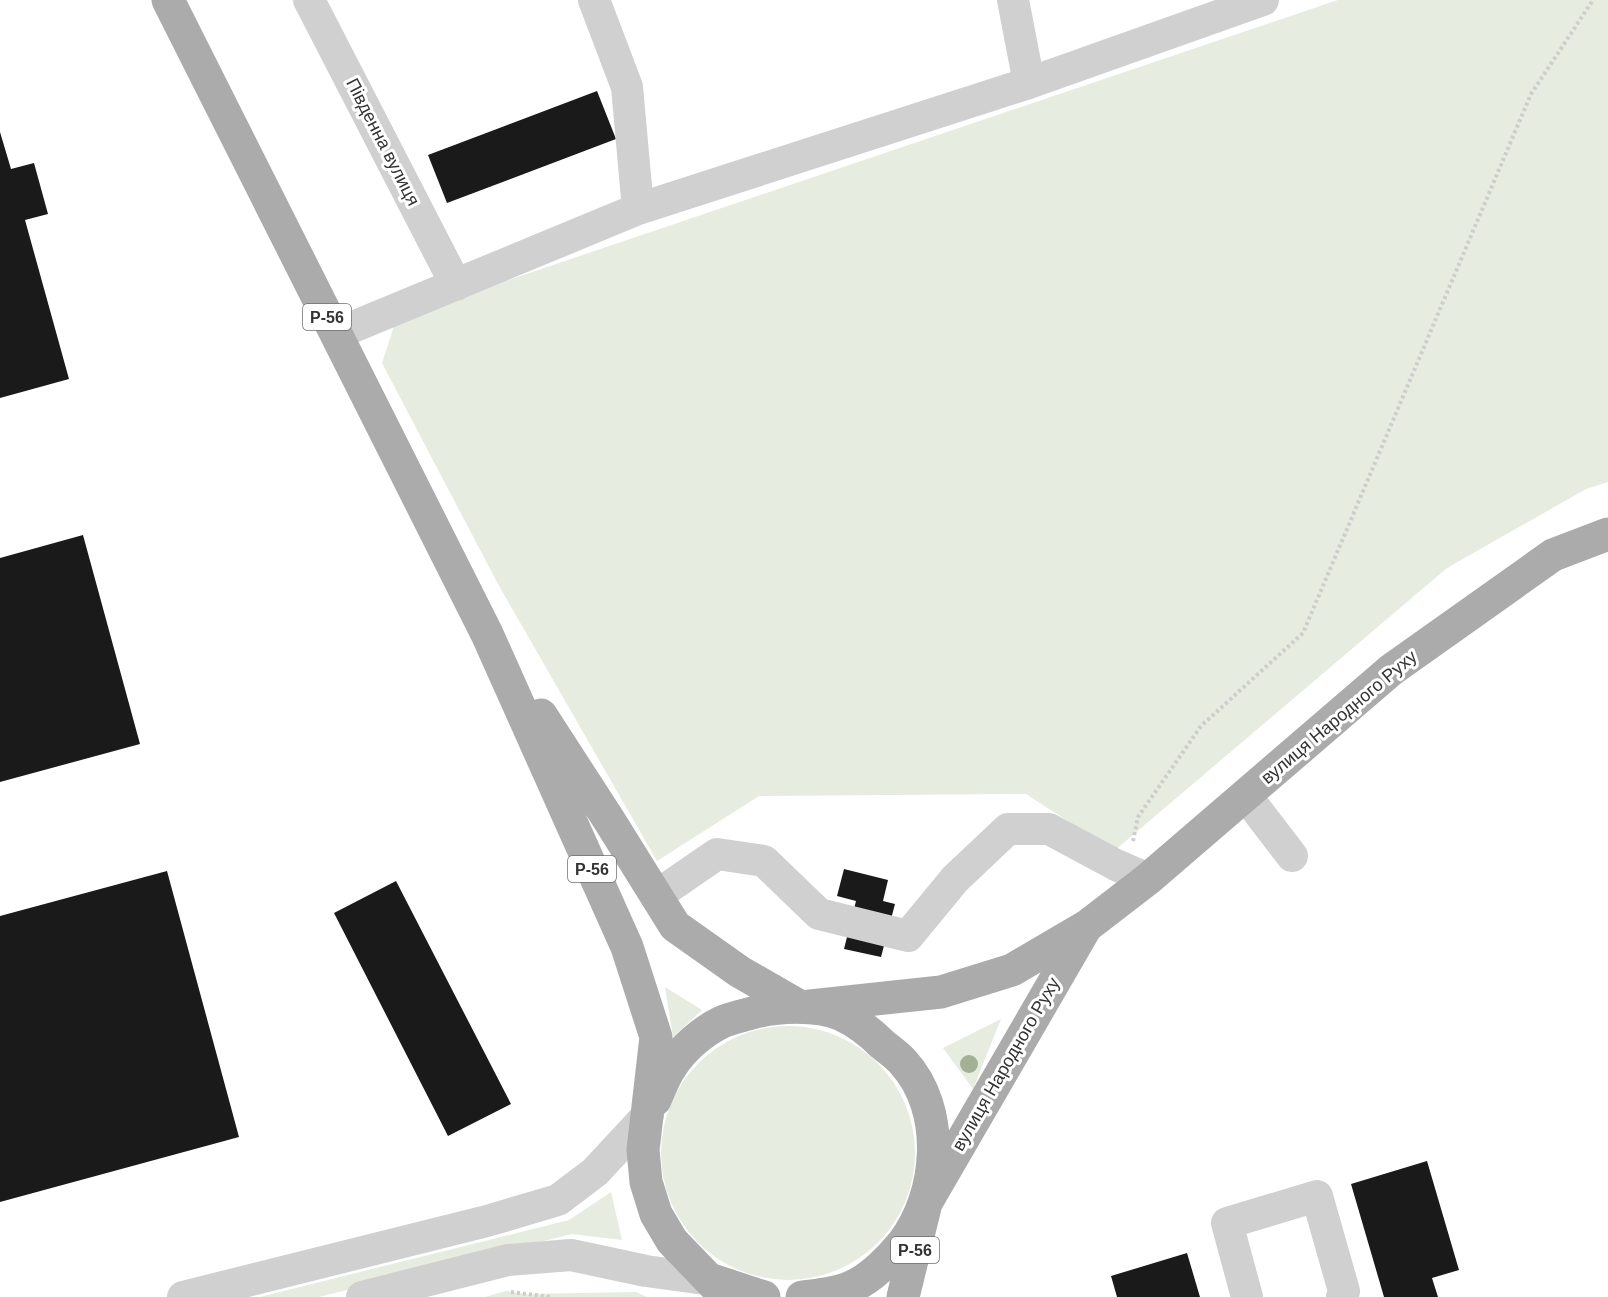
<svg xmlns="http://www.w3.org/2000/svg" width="1608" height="1297" font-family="Arial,sans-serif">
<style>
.green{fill:#e6ecdf}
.building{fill:#1a1a1a}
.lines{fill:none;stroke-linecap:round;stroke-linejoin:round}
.path{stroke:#cdcdcd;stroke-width:4;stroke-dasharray:3 3;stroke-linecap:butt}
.minor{stroke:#d0d0d0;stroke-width:32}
.major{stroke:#ababab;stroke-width:33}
.tree{fill:#a2b095}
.labels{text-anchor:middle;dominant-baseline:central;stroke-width:6;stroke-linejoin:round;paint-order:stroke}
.shield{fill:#fff;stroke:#707070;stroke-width:1.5}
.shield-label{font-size:16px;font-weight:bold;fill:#333}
.street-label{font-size:18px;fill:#333;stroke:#fff}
</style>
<rect width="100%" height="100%" fill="#fff"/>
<!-- green -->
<path class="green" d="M 1338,0 L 1608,0 L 1608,482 L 1586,489 L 1447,568 L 1114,851 L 1026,794 L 759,796 L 657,861 L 498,584 L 382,363 L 395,323 L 479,290 Z
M 665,987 L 702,1010 L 673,1037 Z
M 1001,1019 L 973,1089 L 943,1048 Z
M661 1153a127 127 0 1 1 254 0a127 127 0 1 1-254 0Z
M 611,1192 L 622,1240 L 572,1234 L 319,1297 L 260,1297 L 569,1220 Z
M 506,1291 L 526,1294 L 636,1292 L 647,1297 L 485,1297 Z"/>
<!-- building -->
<path class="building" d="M 597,91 L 616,139 L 447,203 L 428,155 Z
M 0,132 L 11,169 L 34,163 L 48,214 L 25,220 L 69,379 L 0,398 Z
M 83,535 L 140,744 L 0,782 L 0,558 Z
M 844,869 L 888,880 L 883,901 L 895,904 L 881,957 L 844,949 L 856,901 L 837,896 Z
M 167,871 L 239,1137 L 0,1202 L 0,916 Z
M 396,881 L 511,1104 L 448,1136 L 334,913 Z
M 1427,1161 L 1459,1270 L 1432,1278 L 1438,1297 L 1384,1297 L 1351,1184 Z
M 1187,1253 L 1200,1297 L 1117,1297 L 1111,1276 Z"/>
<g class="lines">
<!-- path -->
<path class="path" d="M 1133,841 L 1138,817 L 1201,726 L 1303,633 L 1531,94 L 1593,0
M 511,1292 L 551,1297"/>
<!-- minor -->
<path class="minor" d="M 309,0 L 456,285
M 594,0 L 627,87 L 638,209
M 1013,0 L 1029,83
M 336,334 L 638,209 L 1029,83 L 1263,0
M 1246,796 L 1292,856
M 656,896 L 717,854 L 764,861 L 819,914 L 908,936 L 955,879 L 1008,829 L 1049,829 L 1116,865 L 1148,879
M 183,1297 L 487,1221 L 558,1200 L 595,1172 L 648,1115
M 362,1297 L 508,1260 L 571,1255 L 646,1271 L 712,1280
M 1247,1297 L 1227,1223 L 1317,1196 L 1344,1291 L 1342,1297"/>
<!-- major -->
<path class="major" d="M 168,0 L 487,634 L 627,947 L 656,1037 L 643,1150 L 646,1182 L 656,1214 L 672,1241 L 726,1297
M 541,715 L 609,820 L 675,926 L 740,972 L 801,1007
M 801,1007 L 941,992 L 1012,970 L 1087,926 L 1148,879 L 1391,670 L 1553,555 L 1608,534
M 655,1100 C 660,1089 664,1077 671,1067 C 682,1049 703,1031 722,1022 C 731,1018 742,1016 752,1013 C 777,1006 817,1004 842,1015 C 857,1022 870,1032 882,1044 C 889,1050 897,1055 903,1062 C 947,1110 940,1194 903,1243 C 890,1259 870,1279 851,1287 C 836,1294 818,1295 802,1297
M 712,1280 L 764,1297
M 903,1297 L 926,1203 L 1086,927"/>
</g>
<!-- trees -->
<circle class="tree" cx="969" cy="1064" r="9"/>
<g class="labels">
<!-- shield labels -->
<g class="shield">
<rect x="303" y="304" width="48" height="26" rx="4.5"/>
<rect x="568" y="856" width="48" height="26" rx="4.5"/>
<rect x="891" y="1237" width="48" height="26" rx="4.5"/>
</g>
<g class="shield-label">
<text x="327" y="317">Р-56</text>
<text x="592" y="869">Р-56</text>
<text x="915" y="1250">Р-56</text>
</g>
<!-- street labels -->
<g class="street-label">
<text transform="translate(383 142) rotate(63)">Південна вулиця</text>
<text transform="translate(1339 717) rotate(-40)">вулиця Народного Руху</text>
<text transform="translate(1006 1064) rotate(-60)">вулиця Народного Руху</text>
</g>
</g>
</svg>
